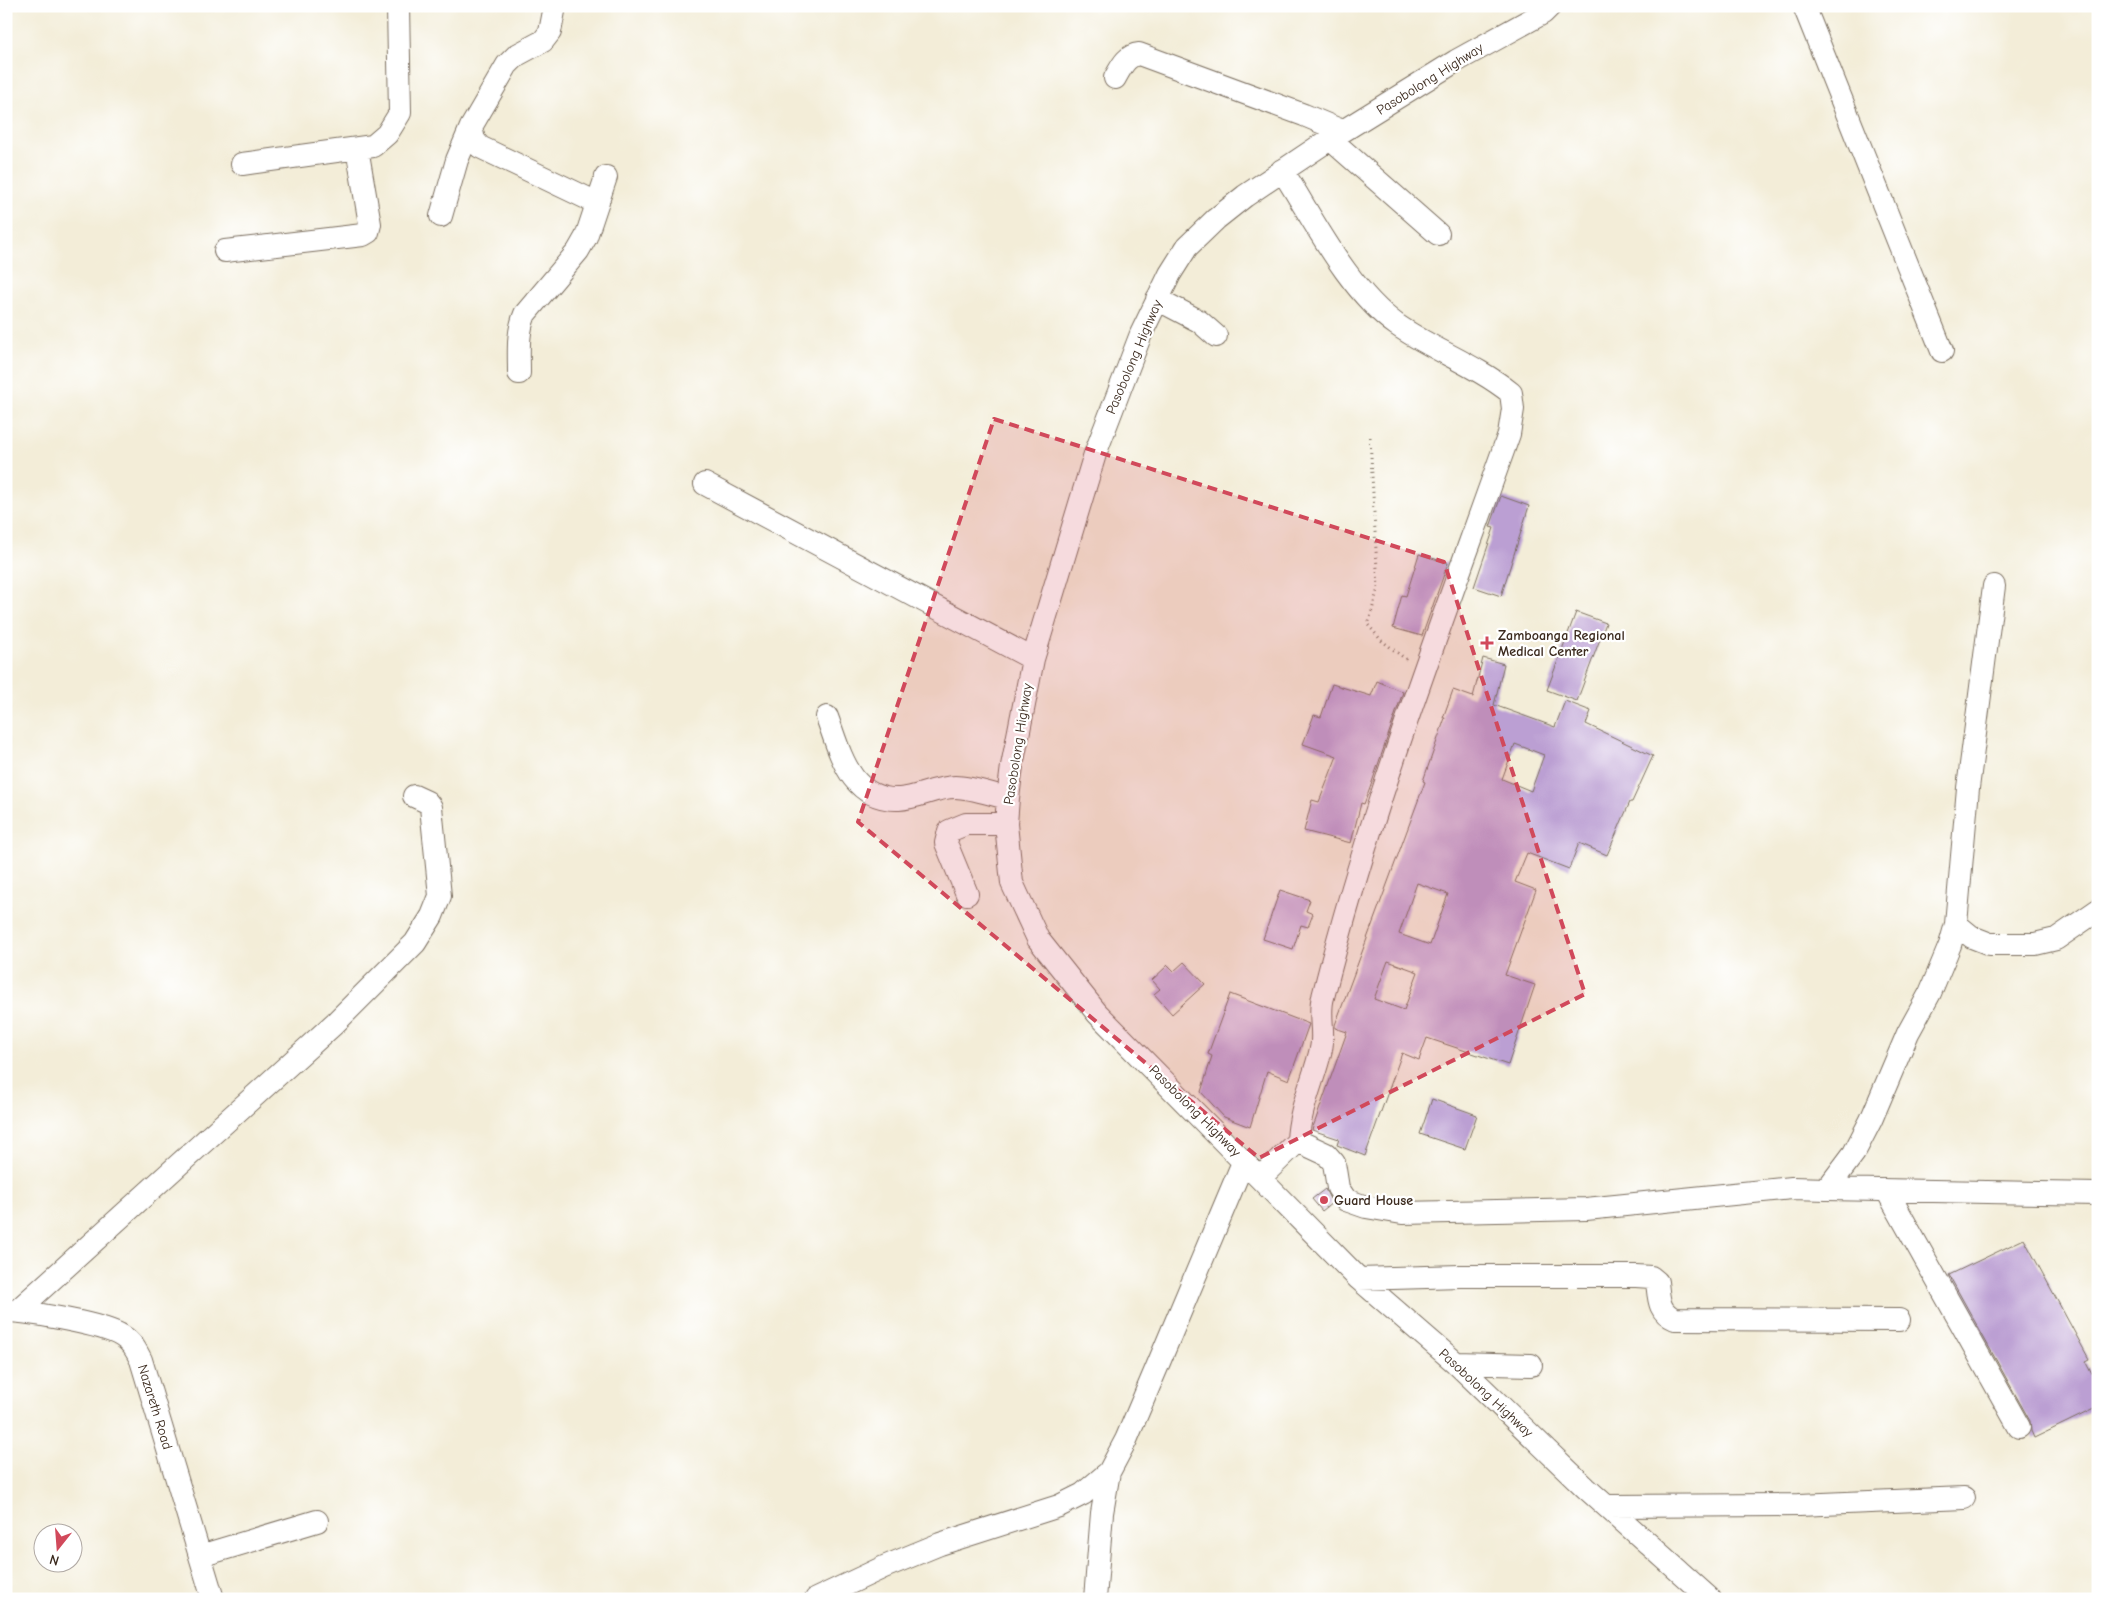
<svg xmlns="http://www.w3.org/2000/svg" width="2104" height="1605" font-family="'Comic Neue',sans-serif">
<style>
.building{fill:#bb9fd3;fill-rule:evenodd}
.lines{fill:none;stroke-linecap:round;stroke-linejoin:round}
.minor-casing{stroke:#7b6e5f;stroke-width:24}
.path{stroke:#7b6e5f;stroke-width:3;stroke-dasharray:1 4;stroke-linecap:butt}
.minor{stroke:#fff;stroke-width:22}
.marked{fill:#d1495b;fill-opacity:0.2;stroke:#d1495b;stroke-width:4;stroke-dasharray:10 6;stroke-linejoin:round}
.poi-dot{fill:#d1495b;stroke:#fff;stroke-width:2}
.labels{text-anchor:middle;dominant-baseline:central;stroke-width:4.5;stroke-linejoin:round;paint-order:stroke}
.street-label{font-size:14px;fill:#3b2a1e;stroke:#fff}
.poi-label{font-size:14px;font-weight:bold;fill:#3b2a1e;stroke:#fff;text-anchor:start}
</style>
<rect width="100%" height="100%" fill="#fff"/>
<filter id="ink" filterUnits="userSpaceOnUse"><feTurbulence type="fractalNoise" baseFrequency=".02" numOctaves="2"/><feDisplacementMap in="SourceGraphic" scale="10" xChannelSelector="R" yChannelSelector="G"/><feConvolveMatrix kernelMatrix="1 2 1 2 8 2 1 2 1" color-interpolation-filters="sRGB"/></filter>
<filter id="wash" filterUnits="userSpaceOnUse"><feTurbulence type="fractalNoise" baseFrequency=".0096" numOctaves="4" result="noise"/><feDisplacementMap in="SourceGraphic" scale="20" xChannelSelector="R" yChannelSelector="G"/><feGaussianBlur stdDeviation="1.12" result="paint"/><feColorMatrix in="noise" values="0 0 0 0 0 0 0 0 0 0 0 0 0 0 0 0 0 1.4 0 .05"/><feComposite in="paint" operator="in"/></filter>
<g filter="url(#wash)">
<rect width="100%" height="100%" fill="#f3edd8"/>
<g id="blocks">
<!-- building -->
<path class="building" d="M 1501,496 L 1529,506 L 1501,596 L 1474,587 L 1494,528 L 1490,527 Z
M 1419,554 L 1448,563 L 1422,636 L 1393,628 L 1402,595 L 1406,596 Z
M 1576,612 L 1606,623 L 1577,701 L 1547,690 Z
M 1483,658 L 1504,664 L 1494,705 L 1555,727 L 1565,701 L 1591,711 L 1586,724 L 1653,756 L 1632,802 L 1630,802 L 1607,855 L 1579,843 L 1569,869 L 1527,853 L 1515,882 L 1536,890 L 1505,975 L 1535,985 L 1508,1065 L 1427,1038 L 1419,1060 L 1402,1053 L 1365,1156 L 1337,1145 L 1339,1139 L 1312,1130 L 1347,1032 L 1335,1028 L 1335,1025 L 1425,782 L 1423,781 L 1445,718 L 1443,718 L 1453,690 L 1473,697 ZM 1515,744 L 1544,755 L 1531,791 L 1502,779 ZM 1417,883 L 1448,894 L 1430,945 L 1399,934 ZM 1388,961 L 1418,972 L 1404,1010 L 1374,999 Z
M 1377,681 L 1403,692 L 1370,788 L 1364,804 L 1361,803 L 1351,843 L 1304,831 L 1312,800 L 1319,802 L 1337,756 L 1303,744 L 1314,715 L 1321,717 L 1332,684 L 1371,696 Z
M 1280,890 L 1310,900 L 1306,911 L 1313,914 L 1308,927 L 1301,925 L 1293,949 L 1263,939 Z
M 1184,962 L 1205,984 L 1172,1014 L 1154,994 L 1160,989 L 1152,980 L 1168,965 L 1174,971 Z
M 1230,994 L 1309,1024 L 1289,1080 L 1267,1071 L 1250,1127 L 1224,1117 L 1201,1092 L 1212,1056 L 1208,1054 Z
M 1432,1099 L 1477,1115 L 1465,1149 L 1420,1134 Z
M 1325,1189 L 1332,1203 L 1322,1211 L 1312,1199 Z
M 2024,1239 L 2089,1359 L 2085,1361 L 2098,1386 L 2098,1407 L 2034,1438 L 2031,1431 L 2030,1421 L 1949,1275 Z"/>
</g>
</g>
<g filter="url(#ink)">
<use href="#blocks" fill-opacity="0" stroke="#7b6e5f" stroke-width="1"/>
<g class="lines">
<defs>
<path id="minor" d="M 1550,6 L 1543,13 L 1456,61 L 1330,139 L 1245,196 L 1216,219 L 1187,247 L 1170,274 L 1141,334 L 1095,454 L 1033,659 L 1012,766 L 1008,798 L 1006,824 L 1012,883 L 1038,939 L 1097,1013 L 1359,1279 L 1456,1363 L 1586,1488 L 1710,1599
M 1804,6 L 1942,351
M 1115,78 C 1121,68 1126,55 1139,54 L 1304,115 L 1342,131
M 471,127 L 474,140 L 480,147 L 597,203
M 1330,139 L 1438,234
M 242,164 L 373,146 L 387,134 L 400,113 L 398,6
M 441,216 L 457,160 L 471,127 L 507,65 L 517,55 L 543,41 L 550,32 L 555,6
M 225,251 L 363,235 L 368,232 L 370,224 L 357,148
M 1157,299 L 1199,321 L 1216,336
M 519,373 C 519,352 517,333 525,314 L 578,251 L 586,237 L 606,177
M 705,484 L 1033,659
M 827,717 C 840,752 850,801 899,799 C 918,798 936,787 955,787 C 971,787 993,795 1008,798
M 967,894 L 946,843 L 949,831 L 966,824 L 1006,824
M 1956,924 L 1972,937 L 1990,944 L 2035,944 L 2056,939 L 2098,910
M 1298,1141 L 1326,1154 L 1334,1163 L 1338,1188 L 1346,1200 L 1366,1207 L 1402,1213 L 1586,1209 L 1792,1188 L 1827,1189 L 1854,1153 L 1871,1120 L 1908,1033 L 1930,993 L 1950,945 L 1956,924 L 1968,788 L 1994,586
M 1260,1178 L 1298,1141 C 1299,1109 1314,1080 1321,1049 C 1325,1033 1318,1014 1323,997 C 1371,805 1443,620 1509,434 L 1513,409 L 1511,393 C 1476,365 1433,350 1397,325 C 1348,290 1314,220 1282,170
M 1827,1189 L 2098,1194
M 1887,1191 L 2019,1427
M 1359,1279 L 1460,1276 L 1636,1276 L 1651,1277 L 1657,1282 C 1659,1298 1658,1312 1675,1319 L 1899,1320
M 7,1311 C 30,1312 104,1324 122,1336 C 132,1342 136,1350 141,1360 L 213,1599
M 17,1311 L 334,1024 L 415,943 L 432,916 L 440,896 L 431,807 L 427,802 L 414,796
M 1456,1363 L 1531,1365
M 1606,1506 L 1799,1505 L 1964,1498
M 200,1556 L 317,1521
M 816,1599 L 884,1567 L 940,1544 L 1059,1506 L 1083,1494 L 1109,1472 L 1126,1440 L 1157,1367 L 1244,1160
M 1095,1599 L 1102,1513 L 1109,1472"/>
</defs>
<!-- minor casing -->
<use href="#minor" class="minor-casing"/>
<!-- path -->
<path class="path" d="M 1370,437 L 1378,588 L 1368,625 L 1382,641 L 1407,660"/>
<!-- minor -->
<use href="#minor" class="minor"/>
</g>
</g>
<!-- marked area -->
<path class="marked" d="M 994,419 L 1444,562 L 1585,994 L 1259,1158 L 858,822 Z"/>
<!-- markers -->
<g class="poi-dot">
<path d="M1484.5 635.5h5v5h5v5h-5v5h-5v-5h-5v-5h5z"/>
<circle cx="1324" cy="1200" r="5"/>
</g>
<g class="labels">
<!-- street labels -->
<g class="street-label">
<text transform="translate(1430 79) rotate(-32)">Pasobolong Highway</text>
<text transform="translate(1134 357) rotate(-67)">Pasobolong Highway</text>
<text transform="translate(1018 744) rotate(-81)">Pasobolong Highway</text>
<text transform="translate(1195 1111) rotate(45)">Pasobolong Highway</text>
<text transform="translate(1486 1393) rotate(43)">Pasobolong Highway</text>
<text transform="translate(155 1407) rotate(73)">Nazareth Road</text>
</g>
<!-- poi labels -->
<g class="poi-label">
<text x="1498" y="635">Zamboanga Regional<tspan x="1498" dy="16">Medical Center</tspan></text>
<text x="1334" y="1200">Guard House</text>
</g>
</g>
<!-- margin -->
<rect width="2104" height="1605" fill="none" stroke="#fff" stroke-width="25"/>
<!-- north arrow -->
<g transform="translate(58 1548) rotate(197)"><circle r="24" fill="#ffffff" stroke="#b1aaa5"/>
<path d="M0-4L9 19L0 12L-9 19Z" fill="#d1495b"/>
<text y="-8" font-size="14" font-weight="bold" text-anchor="middle" fill="#3b2a1e">N</text>
</g>
</svg>
